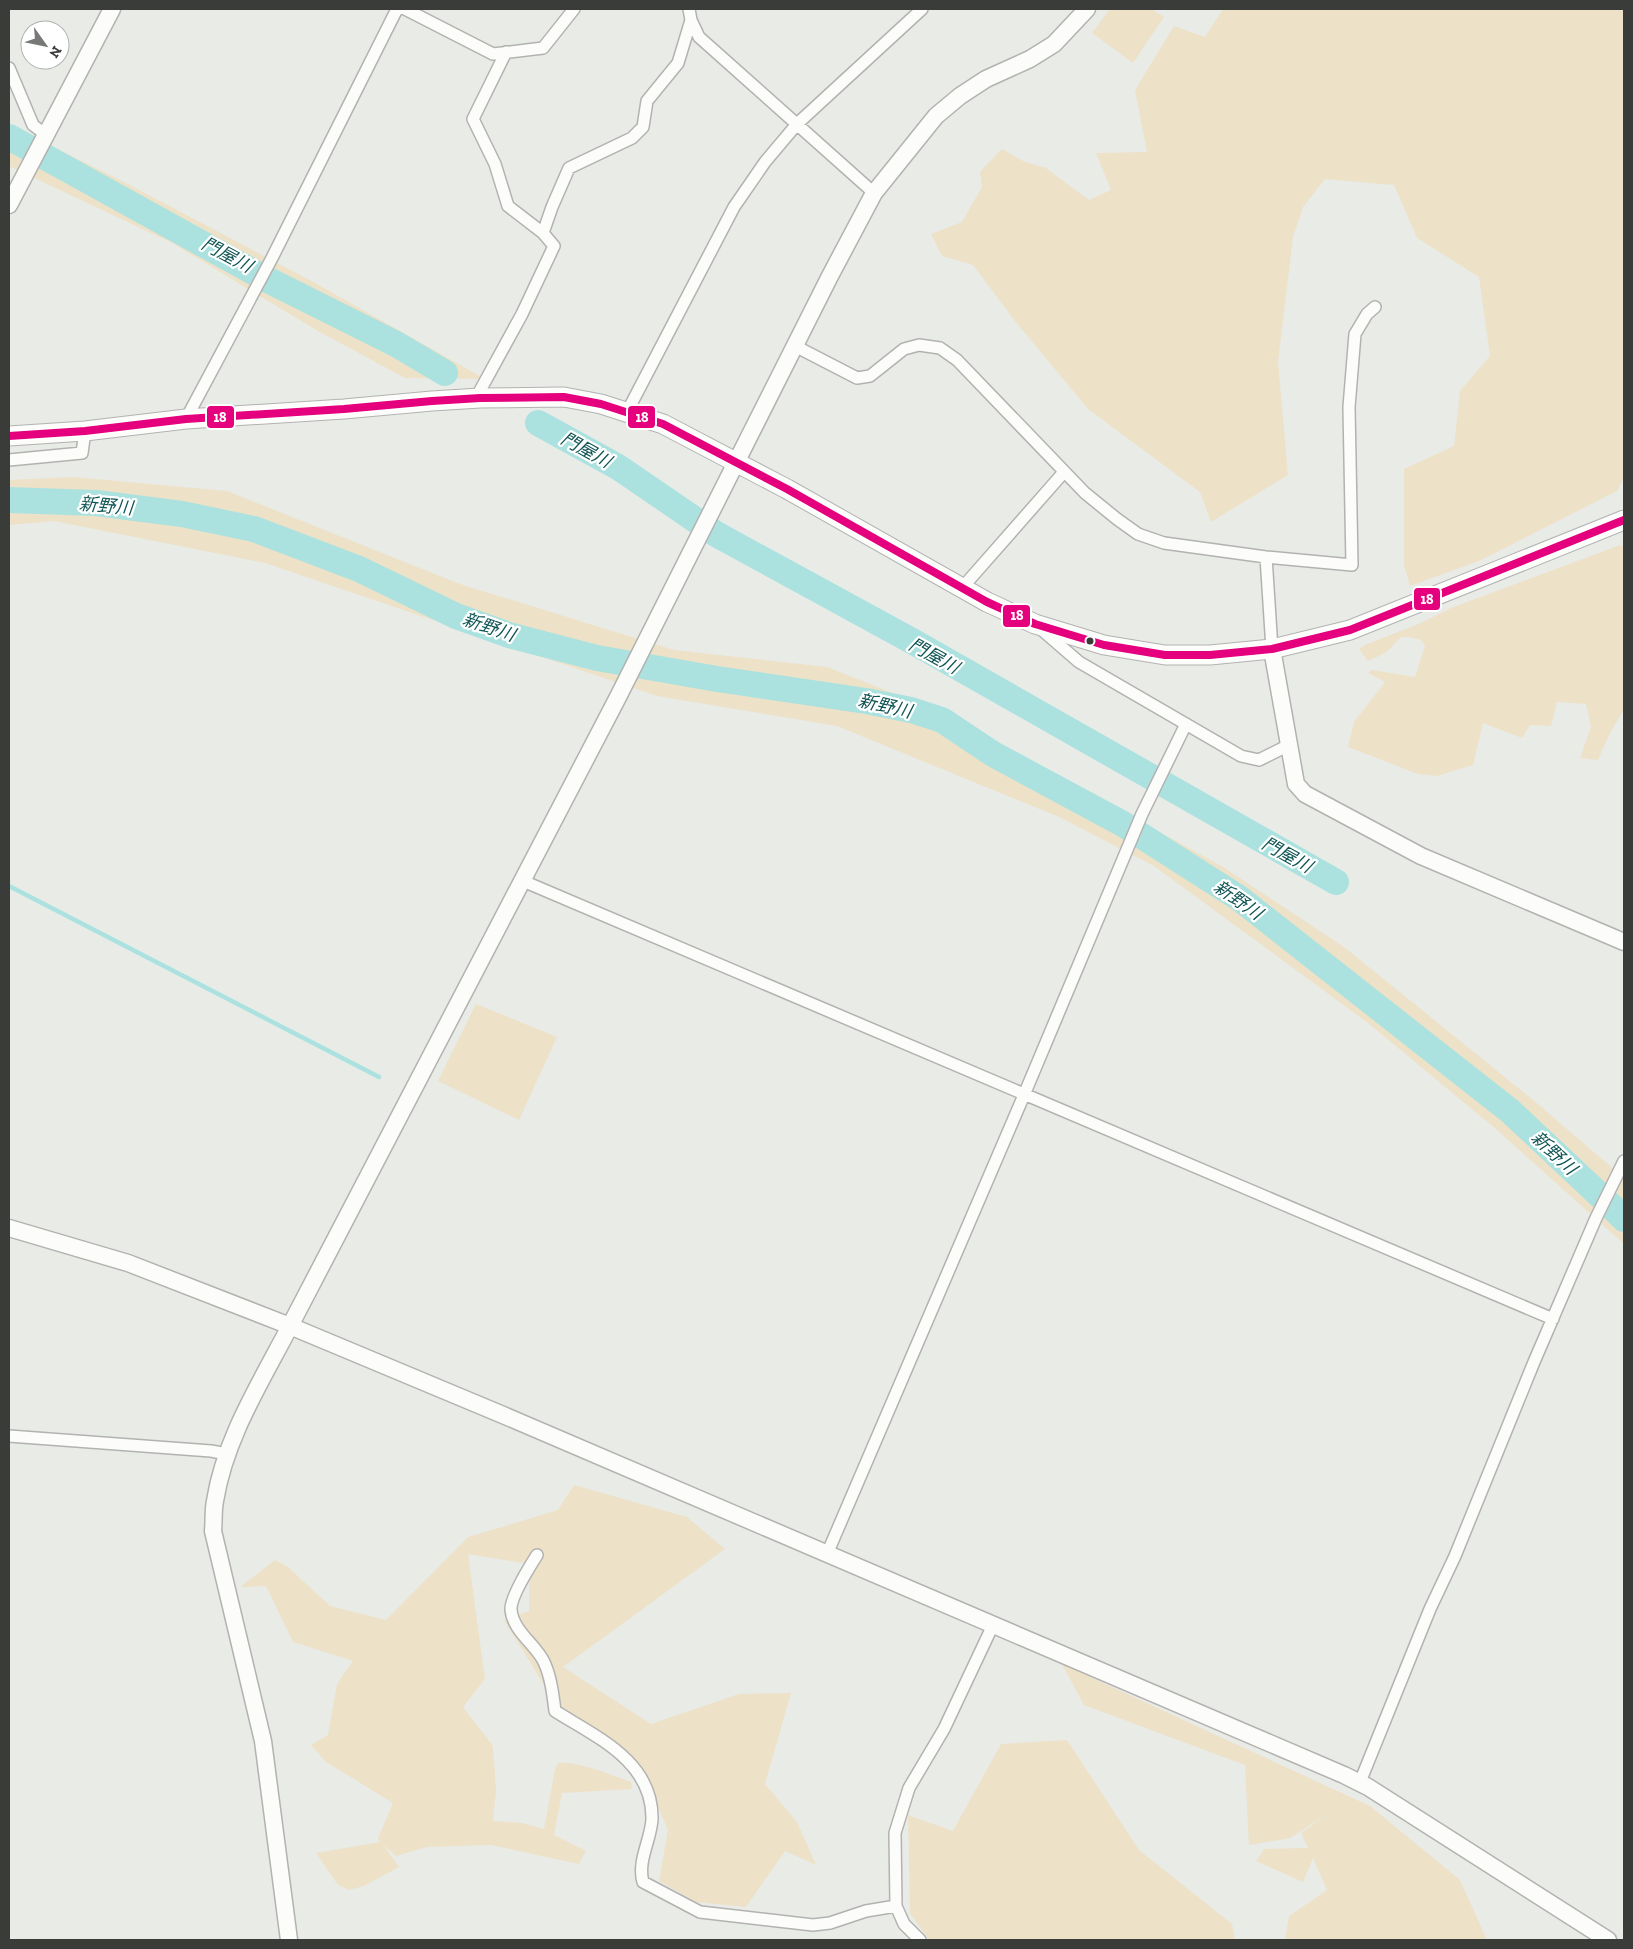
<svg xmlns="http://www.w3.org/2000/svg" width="1633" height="1949" font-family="'Zilla Slab','Noto Sans JP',serif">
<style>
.green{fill:#ede1c8}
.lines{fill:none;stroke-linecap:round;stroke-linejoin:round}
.stream{stroke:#abe2df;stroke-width:4.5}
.river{stroke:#abe2df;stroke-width:26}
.street-casing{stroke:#b2b3b1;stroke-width:14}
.secondary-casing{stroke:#b2b3b1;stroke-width:19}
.primary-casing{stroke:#b2b3b1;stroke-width:21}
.street{stroke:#fcfcfb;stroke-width:11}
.secondary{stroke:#fcfcfb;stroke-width:16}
.primary{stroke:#fcfcfb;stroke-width:19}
.bus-1-casing{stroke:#fff;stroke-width:11}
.bus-1{stroke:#e5007d;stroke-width:8}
.bus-dot{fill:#3a3c3a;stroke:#fff;stroke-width:2}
.labels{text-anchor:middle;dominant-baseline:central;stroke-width:4.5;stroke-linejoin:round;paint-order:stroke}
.water-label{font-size:18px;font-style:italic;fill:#125655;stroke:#fff}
.line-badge{stroke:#fff;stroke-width:2}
.badge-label{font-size:14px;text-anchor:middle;font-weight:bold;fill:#fff}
</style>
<rect width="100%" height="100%" fill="#e9ebe7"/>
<!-- green -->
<path class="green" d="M 1110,9 L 1152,9 L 1164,17 L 1133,63 L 1092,33 Z
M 1223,9 L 1624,9 L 1624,477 L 1617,491 L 1479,561 L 1410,586 L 1404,565 L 1404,469 L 1454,446 L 1460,391 L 1490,356 L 1479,277 L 1417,238 L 1394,185 L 1325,179 L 1303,207 L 1293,237 L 1278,362 L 1288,475 L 1211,522 L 1200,492 L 1088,409 L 1015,321 L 973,265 L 942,256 L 931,234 L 962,222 L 982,187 L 980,172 L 1002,149 L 1023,161 L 1046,168 L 1089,200 L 1111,190 L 1096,153 L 1147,152 L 1135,90 L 1174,26 L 1205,37 Z
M 9,125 L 124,182 L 317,284 L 485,379 L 405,378 L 318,331 L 172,243 L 9,166 Z
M 73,477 L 227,491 L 460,584 L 674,650 L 827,667 L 946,714 L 1223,867 L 1344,947 L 1532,1099 L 1624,1178 L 1624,1244 L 1497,1130 L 1368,1023 L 1154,866 L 1059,817 L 837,726 L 657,696 L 265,563 L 54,521 L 9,525 L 9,480 Z
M 1620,545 L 1624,548 L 1624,709 L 1609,735 L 1598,760 L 1580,758 L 1591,727 L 1586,704 L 1557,702 L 1551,726 L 1530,725 L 1522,738 L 1483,723 L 1473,765 L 1437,776 L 1418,774 L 1348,747 L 1354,722 L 1385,682 L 1368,673 L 1372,670 L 1415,677 L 1425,646 L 1421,640 C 1394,633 1404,638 1386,652 C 1381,656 1373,658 1368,661 L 1359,649 L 1365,645 L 1421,623 L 1451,608 Z
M 476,1004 L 557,1037 L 519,1120 L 438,1081 Z
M 574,1485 L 687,1517 L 725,1549 L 563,1667 L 651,1724 L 739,1694 L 791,1693 L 765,1784 L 797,1822 L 816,1865 L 785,1851 L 746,1907 L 696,1902 L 659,1881 L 668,1830 L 648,1784 L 637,1769 L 569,1725 L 504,1620 L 529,1611 L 529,1564 L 468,1554 L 485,1679 L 463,1707 L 493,1746 L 496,1790 L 493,1821 L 522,1823 L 544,1829 L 555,1769 L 558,1763 C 580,1761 610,1775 631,1782 L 632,1789 L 562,1793 L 554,1835 L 586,1851 L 579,1864 L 491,1845 L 427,1847 L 396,1856 L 383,1844 L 399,1867 L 364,1886 L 349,1890 L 338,1885 L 316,1853 L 380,1842 L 378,1838 L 393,1803 L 326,1762 L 311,1745 L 328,1735 L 337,1684 L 353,1661 L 293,1642 L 266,1586 L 240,1587 L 275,1560 L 288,1567 L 330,1606 L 386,1620 L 468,1537 L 558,1510 Z
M 1062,1664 L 1370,1806 L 1460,1880 L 1487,1940 L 1285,1940 L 1289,1916 L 1327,1890 L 1313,1858 L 1303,1882 L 1256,1861 L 1264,1849 L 1308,1848 L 1301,1833 L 1329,1813 L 1290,1838 L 1249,1845 L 1245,1765 L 1084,1705 Z
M 1067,1740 L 1139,1850 L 1232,1924 L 1235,1940 L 929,1940 L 910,1913 L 908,1815 L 953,1831 L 1001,1744 Z"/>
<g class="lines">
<!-- stream -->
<path class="stream" d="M 9,886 L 379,1077"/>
<!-- river -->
<path class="river" d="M 9,137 L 266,279 L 396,344 L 445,373
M 538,423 L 618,467 L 716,534 L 912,641 L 1336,882
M 9,500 L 96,503 L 182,514 L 254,529 L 359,569 L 456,616 L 509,635 L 597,658 L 717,679 L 866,701 L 911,710 L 942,720 L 993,754 L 1123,824 L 1239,898 L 1510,1111 L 1608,1203 L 1624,1219"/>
<defs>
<path id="street" d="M 405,9 L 493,54 L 543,48 L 574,9
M 689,9 L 691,20 L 699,37 L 874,193
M 9,68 L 33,125 L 46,135
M 543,233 L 552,207 L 569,168 L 632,138 L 643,127 L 647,101 L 678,63 L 691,20
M 795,346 L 857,378 L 870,376 L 904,349 L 919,345 L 940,348 L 957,360 L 1085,493 L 1117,519 L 1138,534 L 1164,543 L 1266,557 L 1352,565 L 1349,407 L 1355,334 L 1367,314 L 1375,307
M 476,398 L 522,314 L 554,246 L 543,233 L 508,206 L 495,164 L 473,119 L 506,52
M 627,412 L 734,207 L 765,162 L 797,124 L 922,9
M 186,419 L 272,258 L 397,9
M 9,460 L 82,453 L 85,431
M 1266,557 L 1272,649
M 962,588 L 1064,472
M 1042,630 L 1079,662 L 1241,756 L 1259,760 L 1289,745
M 523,881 L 1553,1319
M 9,1436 L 211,1451 L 227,1454
M 827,1554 L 1024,1095 L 1142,814 L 1186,724
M 537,1555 C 530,1566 510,1598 511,1610 C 513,1631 536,1645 544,1662 C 551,1677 553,1695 555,1711 C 596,1737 653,1761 652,1819 C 651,1840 637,1861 643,1882 L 700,1912 L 813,1925 L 830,1923 L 866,1911 L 896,1906
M 1360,1782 L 1430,1609 L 1455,1556 L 1534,1362 L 1596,1218 L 1624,1161
M 920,1940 L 904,1924 L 896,1906 L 895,1833 L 909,1788 L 944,1729 L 993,1625"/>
<path id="secondary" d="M 9,205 L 112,9
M 1272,649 L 1296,784 L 1305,794 L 1421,856 L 1624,942
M 9,1228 L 128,1263 L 290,1326 L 503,1415 L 1344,1775 L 1368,1787 L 1608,1940
M 289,1940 L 263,1741 L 213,1531 C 214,1521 213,1511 215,1501 C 225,1438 261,1382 290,1326 L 617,699 L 830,276 L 874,193 L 936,116 L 960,96 L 986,79 L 1030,59 L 1054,44 L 1087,9"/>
<path id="primary" d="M 9,436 L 85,431 L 186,419 L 344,409 L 432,401 L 480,398 L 564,397 L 601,404 L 663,424 L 787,489 L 987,602 L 1035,624 L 1104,645 L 1165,655 L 1210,655 L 1272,649 L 1350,630 L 1624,520"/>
</defs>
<!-- street casing -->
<use href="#street" class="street-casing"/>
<!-- secondary casing -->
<use href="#secondary" class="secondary-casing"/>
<!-- primary casing -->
<use href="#primary" class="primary-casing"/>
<!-- street -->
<use href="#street" class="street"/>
<!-- secondary -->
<use href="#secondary" class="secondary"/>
<!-- primary -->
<use href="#primary" class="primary"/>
<defs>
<path id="bus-1" d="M 9,436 L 85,431 L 186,419 L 344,409 L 432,401 L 480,398 L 564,397 L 601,404 L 663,424 L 787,489 L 987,602 L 1035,624 L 1104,645 L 1165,655 L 1210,655 L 1272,649 L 1350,630 L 1624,520"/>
</defs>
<!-- bus-1 casing -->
<use href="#bus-1" class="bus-1-casing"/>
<!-- bus-1 -->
<use href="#bus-1" class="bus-1"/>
</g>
<!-- markers -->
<circle class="bus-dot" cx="1090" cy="641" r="4.5"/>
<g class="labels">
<!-- water labels -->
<g class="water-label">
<text transform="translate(227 255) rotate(28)">門屋川</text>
<text transform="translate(586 450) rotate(29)">門屋川</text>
<text transform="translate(106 506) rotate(5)">新野川</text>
<text transform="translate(489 627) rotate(19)">新野川</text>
<text transform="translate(934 656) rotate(29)">門屋川</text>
<text transform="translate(885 706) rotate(13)">新野川</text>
<text transform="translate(1287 855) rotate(29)">門屋川</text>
<text transform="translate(1238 900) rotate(35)">新野川</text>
<text transform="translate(1554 1153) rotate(43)">新野川</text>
</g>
</g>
<g class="line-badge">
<rect x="206" y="405" width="29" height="24" rx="5" fill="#e5007d"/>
<rect x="627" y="405" width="29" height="24" rx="5" fill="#e5007d"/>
<rect x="1413" y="587" width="28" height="24" rx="5" fill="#e5007d"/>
<rect x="1002" y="604" width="29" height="24" rx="5" fill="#e5007d"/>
</g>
<g class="badge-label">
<text x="220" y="422">18</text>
<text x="642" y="422">18</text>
<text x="1427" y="604">18</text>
<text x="1017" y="620">18</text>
</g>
<!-- border -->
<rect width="1633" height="1949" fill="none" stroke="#3a3c3a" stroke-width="20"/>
<!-- north arrow -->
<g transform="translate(45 45) rotate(123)"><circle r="24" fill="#ffffff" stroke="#b0b1b0"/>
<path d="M0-4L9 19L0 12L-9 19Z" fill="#777977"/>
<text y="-8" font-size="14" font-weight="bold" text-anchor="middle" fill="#3a3c3a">N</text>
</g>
</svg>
